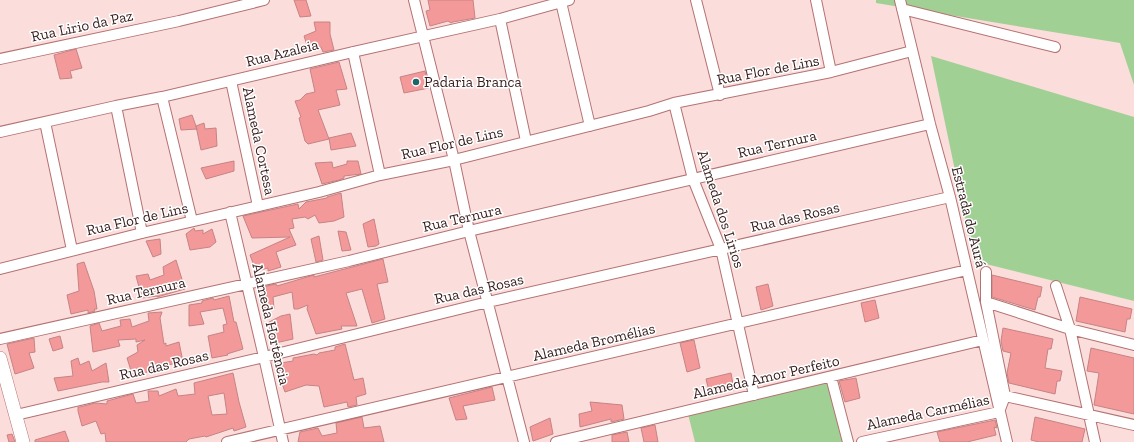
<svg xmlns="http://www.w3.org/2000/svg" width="1134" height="442" font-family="'Zilla Slab',serif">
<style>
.green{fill:#a1d095}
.building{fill:#f4999a;stroke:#c78383;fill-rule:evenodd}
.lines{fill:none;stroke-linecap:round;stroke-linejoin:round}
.minor-casing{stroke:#b47272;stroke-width:12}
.tertiary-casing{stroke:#b47272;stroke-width:14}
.minor{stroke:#fff;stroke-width:10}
.tertiary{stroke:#fff;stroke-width:13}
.poi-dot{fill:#19676a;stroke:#fff;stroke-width:1.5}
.labels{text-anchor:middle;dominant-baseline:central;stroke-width:3;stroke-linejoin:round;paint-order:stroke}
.street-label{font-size:15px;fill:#341a1a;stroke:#fff}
.poi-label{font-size:15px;fill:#341a1a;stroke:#fff;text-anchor:start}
</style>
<rect width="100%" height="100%" fill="#fbdddc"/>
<!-- green -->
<path class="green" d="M 876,0 L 1134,0 L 1134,85 L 1120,43 L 876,3 Z
M 931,56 L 1134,117 L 1134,301 L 974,261 Z
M 826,380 L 845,442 L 695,442 L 688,414 Z"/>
<!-- building -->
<path class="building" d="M 294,0 L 306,0 L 311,16 L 300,17 Z
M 428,0 L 473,0 L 475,18 L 453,22 L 451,23 L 448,21 L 430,26 L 426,11 L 430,10 Z
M 314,22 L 330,22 L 330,34 L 334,50 L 323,52 L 321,47 L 309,51 L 304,36 L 316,31 Z
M 76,49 L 82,68 L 70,71 L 72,78 L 60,79 L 54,55 Z
M 339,62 L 347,89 L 336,90 L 340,105 L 318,110 L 329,139 L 308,144 L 305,141 L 299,118 L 301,117 L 295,101 L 300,100 L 306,94 L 315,92 L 310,69 Z
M 425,71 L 429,88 L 404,93 L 400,77 Z
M 192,115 L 197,129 L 181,130 L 179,119 Z
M 204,123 L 205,129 L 216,128 L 217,146 L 201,150 L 196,126 Z
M 351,133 L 356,146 L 331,150 L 329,138 Z
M 234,161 L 234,171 L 206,179 L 201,168 Z
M 347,161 L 358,161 L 361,174 L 344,176 L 344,178 L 339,180 L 322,184 L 315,163 L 332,162 L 333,168 L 347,164 Z
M 341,193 L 344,217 L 334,221 L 319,223 L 315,215 L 308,219 L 305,217 L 292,219 L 294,228 L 289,229 L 296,245 L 276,252 L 281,267 L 268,271 L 268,268 L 256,271 L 250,255 L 290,237 L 252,238 L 243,216 L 298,204 L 299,209 L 306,202 L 327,198 L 327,197 Z
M 374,219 L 379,244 L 376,246 L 368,247 L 363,224 Z
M 194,228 L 195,231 L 203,230 L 203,234 L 212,229 L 216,242 L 210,247 L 190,250 L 186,234 Z
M 338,231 L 346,232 L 351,250 L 342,251 Z
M 319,236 L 323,260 L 316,262 L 311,239 Z
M 160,239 L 161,254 L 153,257 L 146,241 Z
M 383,259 L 388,282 L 377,284 L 385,319 L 372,323 L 362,289 L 346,293 L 357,326 L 341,326 L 342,329 L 316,334 L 307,309 L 308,305 L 298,309 L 294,309 L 292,292 L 273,297 L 274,309 L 265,309 L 258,288 L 276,284 L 277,286 L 307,277 L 314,275 L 314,277 Z
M 176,260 L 185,289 L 157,297 L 157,296 L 142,298 L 136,276 L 148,274 L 150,280 L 164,275 L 163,267 Z
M 84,262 L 94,291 L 97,309 L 94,309 L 95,311 L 88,313 L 88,310 L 71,314 L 67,295 L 79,291 L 77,264 Z
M 992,275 L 1042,287 L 1040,297 L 1038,297 L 1035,310 L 992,297 Z
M 768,284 L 773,306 L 761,310 L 756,287 Z
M 229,296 L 234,322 L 236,322 L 243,349 L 227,354 L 228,355 L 212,358 L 208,336 L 224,332 L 223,325 L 227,324 L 223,308 L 200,312 L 204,324 L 189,326 L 189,305 L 202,303 L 202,301 L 213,298 L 214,300 Z
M 1080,297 L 1132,309 L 1130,319 L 1127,319 L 1125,332 L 1076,321 Z
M 875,300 L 879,318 L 865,322 L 861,303 Z
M 162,312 L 160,318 L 164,344 L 166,343 L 166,346 L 179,342 L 183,362 L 167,365 L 133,377 L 127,358 L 138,352 L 137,345 L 145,340 L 136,342 L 136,339 L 118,340 L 120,346 L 93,352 L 90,326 L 99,323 L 102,331 L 121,326 L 120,320 L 130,319 L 132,327 L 149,321 L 148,313 Z
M 290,314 L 293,339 L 271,344 L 269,322 L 281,316 Z
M 1003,328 L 1053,339 L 1051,349 L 1048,349 L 1045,368 L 1062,371 L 1060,381 L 1057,381 L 1055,394 L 1009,383 L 1007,373 L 1011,353 L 1003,351 L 1001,341 Z
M 60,336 L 63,348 L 53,351 L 49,339 Z
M 34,338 L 35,352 L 29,353 L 34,368 L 15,374 L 7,344 Z
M 694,340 L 700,368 L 687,372 L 680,343 Z
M 345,344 L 354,380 L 363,378 L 366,394 L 356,397 L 357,405 L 348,407 L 347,402 L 324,407 L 319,386 L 306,385 L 285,392 L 275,364 L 293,361 L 293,358 L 314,354 L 317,355 L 319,353 L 335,350 L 335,347 Z
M 1091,348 L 1134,358 L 1134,414 L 1094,405 L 1099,373 L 1087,371 Z
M 78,358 L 80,365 L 89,361 L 92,371 L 106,363 L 109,382 L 102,382 L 58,391 L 54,378 L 73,376 L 71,361 Z
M 233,373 L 239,402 L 246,427 L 234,431 L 233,428 L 206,437 L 205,436 L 189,439 L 186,442 L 106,442 L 105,433 L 101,434 L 96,421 L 82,426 L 78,411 L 78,407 L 80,407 L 95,403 L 107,404 L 107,401 L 133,394 L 136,403 L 149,401 L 148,391 L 158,391 L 159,396 L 176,389 L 178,396 L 195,394 L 194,383 ZM 224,393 L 227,414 L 212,415 L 208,396 Z
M 731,373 L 734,390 L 710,395 L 706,379 Z
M 856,378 L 860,398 L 845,402 L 839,381 Z
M 492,387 L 495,400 L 463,406 L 467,419 L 456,420 L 449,398 Z
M 590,402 L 622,405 L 624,419 L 611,422 L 611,419 L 580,427 L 579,414 L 592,411 Z
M 362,417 L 364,428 L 380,426 L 384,442 L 298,442 L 300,432 L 318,428 L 322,436 L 337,433 L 336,423 Z
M 1035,417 L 1085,429 L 1082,442 L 1039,442 L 1031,440 Z
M 550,418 L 553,434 L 533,441 L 530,427 Z
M 995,420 L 997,428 L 994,427 L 996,435 L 967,442 L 940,442 L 937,432 Z
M 655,425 L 658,442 L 644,442 L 641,428 Z
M 65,431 L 69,442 L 35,442 L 35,440 Z
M 627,432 L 629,442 L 612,442 L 612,435 Z
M 12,434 L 15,442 L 9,442 L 7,435 Z"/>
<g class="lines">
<defs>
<path id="minor" d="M 414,0 L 454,160 L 469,231 L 524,442
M 696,0 L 720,95
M 816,0 L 831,72
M 900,0 L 930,124 L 950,197 L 1007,442
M 561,2 L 590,126
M 902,9 L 1055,47
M 500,19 L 526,141
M 353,52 L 380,175
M 0,59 L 179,21 L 264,0
M 231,81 L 258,206
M 162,97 L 192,221
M 674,103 L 693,179 L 721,249 L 754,395
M 116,106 L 142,233
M 45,122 L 72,250
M 0,132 L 116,106 L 162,97 L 353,52 L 500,19 L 569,0
M 230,212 L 264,357 L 283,442
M 0,269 L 142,233 L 319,192 L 380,175 L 454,160 L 649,111 L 674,103 L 831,72 L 912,51
M 986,272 L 986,302 L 1005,396
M 1056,286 L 1070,329 L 1095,442
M 986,302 L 1070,329 L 1134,345
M 0,339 L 349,261 L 469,231 L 930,124
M 831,377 L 848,442
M 16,415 L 264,357 L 488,302 L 950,197
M 227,442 L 967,270
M 556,442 L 983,340
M 862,442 L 999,412 L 1005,396 L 1134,425"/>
<path id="tertiary" d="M 0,358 L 23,442"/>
</defs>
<!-- minor casing -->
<use href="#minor" class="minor-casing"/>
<!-- tertiary casing -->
<use href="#tertiary" class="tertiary-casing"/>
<!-- minor -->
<use href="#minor" class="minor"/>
<!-- tertiary -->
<use href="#tertiary" class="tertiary"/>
</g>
<!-- markers -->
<circle class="poi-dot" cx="416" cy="82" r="4"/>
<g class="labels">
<!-- street labels -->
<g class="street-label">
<text transform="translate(82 26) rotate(-12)">Rua Lirio da Paz</text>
<text transform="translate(282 53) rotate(-14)">Rua Azaleia</text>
<text transform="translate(768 70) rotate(-11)">Rua Flor de Lins</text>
<text transform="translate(259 141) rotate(78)">Alameda Cortesa</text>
<text transform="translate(452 143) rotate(-13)">Rua Flor de Lins</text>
<text transform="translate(777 144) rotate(-13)">Rua Ternura</text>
<text transform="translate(721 209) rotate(72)">Alameda dos Lirios</text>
<text transform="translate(795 217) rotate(-13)">Rua das Rosas</text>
<text transform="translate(969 217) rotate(76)">Estrada do Aurá</text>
<text transform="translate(462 218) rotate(-13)">Rua Ternura</text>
<text transform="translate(137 219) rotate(-13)">Rua Flor de Lins</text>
<text transform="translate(479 289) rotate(-13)">Rua das Rosas</text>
<text transform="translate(146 291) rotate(-13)">Rua Ternura</text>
<text transform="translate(271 324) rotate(77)">Alameda Hortência</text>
<text transform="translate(594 342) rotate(-13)">Alameda Bromélias</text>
<text transform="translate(164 365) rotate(-13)">Rua das Rosas</text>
<text transform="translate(766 377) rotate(-13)">Alameda Amor Perfeito</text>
<text transform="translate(928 412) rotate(-12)">Alameda Carmélias</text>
</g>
<!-- poi labels -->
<g class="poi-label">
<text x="424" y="82">Padaria Branca</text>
</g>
</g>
</svg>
